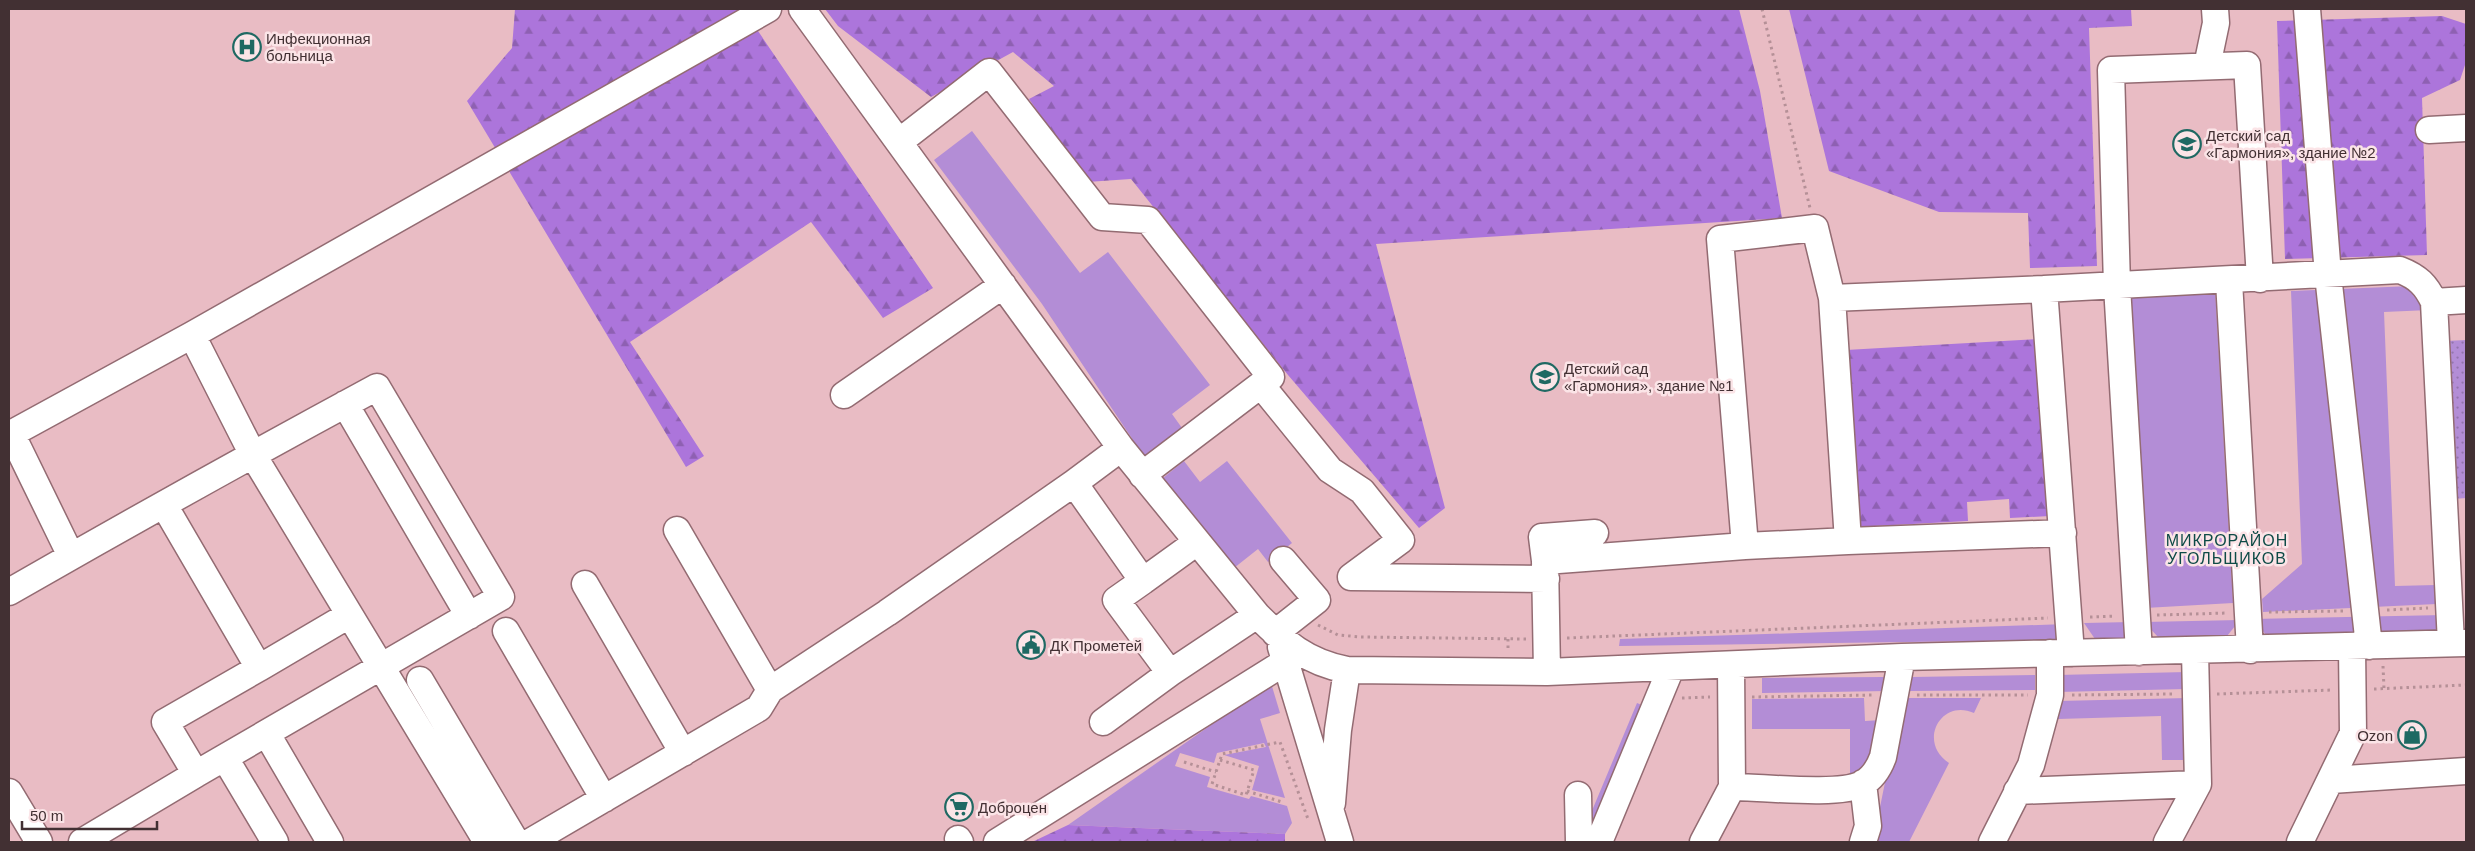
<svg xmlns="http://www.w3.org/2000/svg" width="2475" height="851" font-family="Arial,sans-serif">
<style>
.green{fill:#b38dd6}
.forest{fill:url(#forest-firs)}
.park{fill:url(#park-dots)}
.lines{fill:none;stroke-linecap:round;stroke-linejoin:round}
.minor-casing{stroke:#936b72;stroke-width:29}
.path{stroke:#b59097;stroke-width:3;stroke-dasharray:2.5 4;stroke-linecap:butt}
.minor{stroke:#fff;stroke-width:26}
.labels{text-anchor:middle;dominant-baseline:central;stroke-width:5;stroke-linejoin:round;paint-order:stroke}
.poi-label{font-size:15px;fill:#423033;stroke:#fbe4e7;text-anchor:start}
.neighbourhood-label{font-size:16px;letter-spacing:1px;fill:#0e4b47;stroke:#fbe4e7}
</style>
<defs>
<pattern id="forest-firs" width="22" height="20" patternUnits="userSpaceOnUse" patternTransform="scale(1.25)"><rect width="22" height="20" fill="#ac75db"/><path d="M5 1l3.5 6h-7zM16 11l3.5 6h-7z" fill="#8e60b2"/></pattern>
<pattern id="park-dots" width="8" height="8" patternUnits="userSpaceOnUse" patternTransform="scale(1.25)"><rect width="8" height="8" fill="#b38dd6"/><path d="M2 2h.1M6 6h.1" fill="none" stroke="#9374ae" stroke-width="1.8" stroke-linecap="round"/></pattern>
</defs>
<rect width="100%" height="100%" fill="#e9bcc4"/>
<!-- green -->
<path class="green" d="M 972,131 L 1080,273 L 1108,252 L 1210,385 L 1172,414 L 1187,435 L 1149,457 L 1143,455 L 1042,304 L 934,160 Z
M 2412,286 L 2429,310 L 2384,312 L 2395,586 L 2436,585 L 2437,604 L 2263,612 L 2262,599 L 2302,564 L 2291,291 Z
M 2215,288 L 2233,603 L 2145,608 L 2127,292 Z
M 1184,461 L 1200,482 L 1227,461 L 1292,543 L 1268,562 L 1258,549 L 1234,568 L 1163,478 Z
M 2444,615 L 2438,628 L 2432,632 L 2266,635 L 2253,619 Z
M 2240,620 L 2227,636 L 2159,638 L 2144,622 Z
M 2132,622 L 2125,639 L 2095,639 L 2084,623 Z
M 2066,624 L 2059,640 L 1619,646 L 1620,639 Z
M 2187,672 L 2187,689 L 2057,692 L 2057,675 Z
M 2035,675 L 2035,690 L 1910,691 L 1912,677 Z
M 1883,677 L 1886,678 L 1888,691 L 1762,693 L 1762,678 Z
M 1271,683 L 1280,713 L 1260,719 L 1285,798 L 1252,790 L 1259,766 L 1224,755 L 1266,747 L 1264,743 L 1217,753 L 1214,763 L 1180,753 L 1175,766 L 1210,777 L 1207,787 L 1249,799 L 1251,796 L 1287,806 L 1292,823 L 1285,834 L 1068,825 Z
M 1864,698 L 1865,721 L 1882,720 L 1883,745 L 1861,775 L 1850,775 L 1850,729 L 1752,729 L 1752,699 Z
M 1902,698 L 1981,698 L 1974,713 C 1941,698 1917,742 1949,763 L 1909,842 L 1879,842 L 1875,832 Z
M 2188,698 L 2189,760 L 2162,760 L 2161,716 L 2058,719 L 2058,701 Z
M 1637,703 L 1649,708 L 1598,830 L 1586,825 Z"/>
<!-- forest -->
<path class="forest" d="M 515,9 L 743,9 L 933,288 L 883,318 L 811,222 L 630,342 L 704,456 L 686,467 L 467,101 L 512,48 Z
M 825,9 L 1739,9 L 1760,91 L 1782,218 L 1376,244 L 1445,508 L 1419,528 L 1288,375 L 1131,179 L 1087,182 L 1029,99 L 1054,86 L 1013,52 L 931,97 L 838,26 Z
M 1789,9 L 2131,9 L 2132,26 L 2089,28 L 2097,266 L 2030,268 L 2028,213 L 1939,212 L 1829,171 Z
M 2442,16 L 2466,24 L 2466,62 L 2460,80 L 2422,98 L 2427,255 L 2285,259 L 2277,21 Z
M 2040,339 L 2050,516 L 2010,518 L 2009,499 L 1967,502 L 1968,521 L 1856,527 L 1846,350 Z
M 1068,825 L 1285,834 L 1285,842 L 1032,842 Z"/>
<!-- park -->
<path class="park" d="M 2466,340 L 2466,498 L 2454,499 L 2446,341 Z"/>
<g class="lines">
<defs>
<path id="minor" d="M 802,9 L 1121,448 L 1257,615 C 1285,643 1306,662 1347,670 L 1547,672 L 1902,657 L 2466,643
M 2307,9 L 2328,275 L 2369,646
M 2207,66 L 2216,23 L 2215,9
M 2429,130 L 2466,128
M 899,142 L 989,72 L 1102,217 L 1148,220 L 1271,377 L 1142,475
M 2229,281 L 2250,650
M 2044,289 L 2400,270 C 2418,277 2426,285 2434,302 L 2451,643
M 1832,298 L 2044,289 L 2071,653
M 2434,302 L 2466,300
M 192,335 L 253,455 L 487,842
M 1261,385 L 1330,470 L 1362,491 L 1401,540 L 1351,577
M 844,395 L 1003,285
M 345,404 L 469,616
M 11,433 L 71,556
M 9,435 L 192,335 L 768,9
M 1121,448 L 1074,483 L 1143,581 L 1116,600 L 1170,673 L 1257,615
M 677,530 L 770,690
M 1745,546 L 1848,541
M 1545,561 L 1542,537 L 1595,533
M 1351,577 L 1546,579
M 1143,581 L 1197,542
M 585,584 L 683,753
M 9,592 C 131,522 253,454 377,387 L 501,597 L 196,774 L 165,722 L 259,668 L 164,505
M 506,631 L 604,799
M 1275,633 L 1317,600 L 1283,560
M 1281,647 L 1340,842
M 2195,651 L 2198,784
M 2139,652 L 2117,286 L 2111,70 L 2247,65 L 2260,279
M 259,668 L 349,615
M 1547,672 L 1545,561 L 1745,546 L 1720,239 L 1815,228 L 1832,298 L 1848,541 L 2063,533
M 420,680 L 516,842
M 1103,722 L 1170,673
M 267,734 L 330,842
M 225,758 L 275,842
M 2331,780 L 2466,771
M 1863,783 L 1868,826 L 1863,842
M 1732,787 C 1762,787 1839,796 1862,784 C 1873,778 1879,768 1883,757 L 1902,657
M 2017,791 L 2198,784 L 2167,842
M 9,792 L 39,842
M 1578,795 L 1579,842
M 1332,803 L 1338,730 L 1347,670
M 958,839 L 960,842
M 82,842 L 196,774
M 530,842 L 759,708 L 770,690 L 887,613 L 1074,483
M 997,842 L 1285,662
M 1599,842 L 1671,668
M 1703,842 L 1732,787 L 1731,666
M 1992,842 L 2031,765 L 2050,695 L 2050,653
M 2300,842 L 2353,733 L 2352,647"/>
</defs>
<!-- minor casing -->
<use href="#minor" class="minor-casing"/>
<!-- path -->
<path class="path" d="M 1762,9 L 1810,208
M 2387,610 L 2428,608
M 2269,612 L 2343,611
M 2157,615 L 2228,613
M 2090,617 L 2116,616
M 1318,625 L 1338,635 L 1361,637 L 1526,639
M 1567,638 L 2048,618
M 1508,639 L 1508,651
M 2383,666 L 2384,689
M 2374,689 L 2466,685
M 2217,694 L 2333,690
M 1917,695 L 2028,695
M 2072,695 L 2175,694
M 1752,697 L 1873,695
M 1682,698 L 1710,697
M 1220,760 L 1254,770 L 1246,795 L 1212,784 L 1222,754 L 1280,742 L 1308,819
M 1184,762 L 1216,772
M 1247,791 L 1282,802"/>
<!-- minor -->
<use href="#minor" class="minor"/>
</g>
<!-- icons -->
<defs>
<symbol id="hospital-ring" viewBox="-11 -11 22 22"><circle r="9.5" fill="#fbe4e7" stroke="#1f6963" stroke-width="1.5"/><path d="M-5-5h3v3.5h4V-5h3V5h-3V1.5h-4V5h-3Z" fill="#1f6963"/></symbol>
<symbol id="school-ring" viewBox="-11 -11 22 22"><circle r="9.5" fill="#fbe4e7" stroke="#1f6963" stroke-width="1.5"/><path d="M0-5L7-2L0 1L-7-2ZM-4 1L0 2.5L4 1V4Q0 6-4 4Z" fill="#1f6963"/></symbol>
<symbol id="civic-ring" viewBox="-11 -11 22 22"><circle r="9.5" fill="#fbe4e7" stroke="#1f6963" stroke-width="1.5"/><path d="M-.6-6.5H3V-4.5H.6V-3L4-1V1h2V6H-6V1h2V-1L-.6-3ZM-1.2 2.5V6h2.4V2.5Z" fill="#1f6963"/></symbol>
<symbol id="shop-ring" viewBox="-11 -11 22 22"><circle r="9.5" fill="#fbe4e7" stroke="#1f6963" stroke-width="1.5"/><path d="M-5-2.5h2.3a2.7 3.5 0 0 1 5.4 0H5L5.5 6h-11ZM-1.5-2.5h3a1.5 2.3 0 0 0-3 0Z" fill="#1f6963"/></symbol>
<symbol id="supermarket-ring" viewBox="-11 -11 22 22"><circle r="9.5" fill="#fbe4e7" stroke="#1f6963" stroke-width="1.5"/><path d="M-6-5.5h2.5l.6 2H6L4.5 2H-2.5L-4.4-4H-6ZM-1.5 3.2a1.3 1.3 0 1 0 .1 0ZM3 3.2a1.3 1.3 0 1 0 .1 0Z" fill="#1f6963"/></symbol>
</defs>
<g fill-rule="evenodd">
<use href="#hospital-ring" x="231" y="31" width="32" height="32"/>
<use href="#school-ring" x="2171" y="128" width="32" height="32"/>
<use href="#school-ring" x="1529" y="361" width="32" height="32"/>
<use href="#civic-ring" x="1015" y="629" width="32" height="32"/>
<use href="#shop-ring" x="2396" y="719" width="32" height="32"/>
<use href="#supermarket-ring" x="943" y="791" width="32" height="32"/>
</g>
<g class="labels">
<!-- poi labels -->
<g class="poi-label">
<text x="266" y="38">Инфекционная<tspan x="266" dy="17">больница</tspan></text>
<text x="2206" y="135">Детский сад<tspan x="2206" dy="17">«Гармония», здание №2</tspan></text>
<text x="1564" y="368">Детский сад<tspan x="1564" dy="17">«Гармония», здание №1</tspan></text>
<text x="1050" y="645">ДК Прометей</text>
<text x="2393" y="735" text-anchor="end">Ozon</text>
<text x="978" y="807">Доброцен</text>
</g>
<!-- neighbourhood labels -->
<g class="neighbourhood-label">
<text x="2227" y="540">МИКРОРАЙОН<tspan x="2227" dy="18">УГОЛЬЩИКОВ</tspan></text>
</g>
</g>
<!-- border -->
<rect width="2475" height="851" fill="none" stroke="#423033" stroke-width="20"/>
<!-- scale -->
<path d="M22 821v8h135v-8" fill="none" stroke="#423033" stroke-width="2.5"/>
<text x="30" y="821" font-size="15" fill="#423033" stroke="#fbe4e7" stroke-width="4" paint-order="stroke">50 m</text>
</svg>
